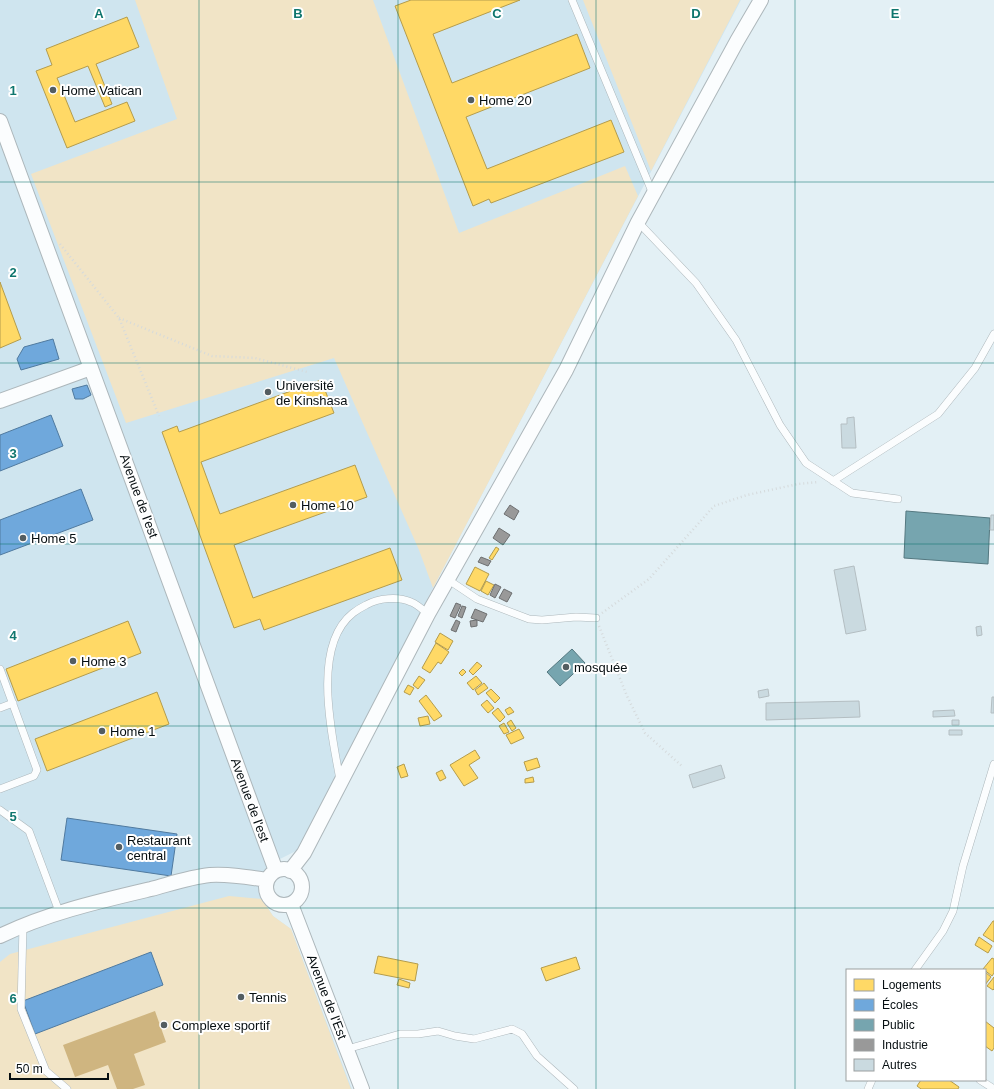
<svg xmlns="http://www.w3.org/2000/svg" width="994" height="1089" font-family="Helvetica,sans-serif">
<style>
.built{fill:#cfe5ef}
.green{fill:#f1e4c6}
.water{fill:#cfb580}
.homes{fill:#ffd966;stroke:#b49c4c}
.schools{fill:#6fa8dc;stroke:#507a9f}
.public{fill:#76a5af;stroke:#547880}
.industry{fill:#999;stroke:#6d6f70}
.building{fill:#cadae0;stroke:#b4bec2}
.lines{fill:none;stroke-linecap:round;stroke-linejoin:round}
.service-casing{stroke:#adb7bb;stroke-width:8}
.minor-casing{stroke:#adb7bb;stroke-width:16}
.path{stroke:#d5dadc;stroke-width:2.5;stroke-dasharray:1 3;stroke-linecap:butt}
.service{stroke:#fbfdfe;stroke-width:7}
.minor{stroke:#fbfdfe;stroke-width:14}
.grid{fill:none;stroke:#0f766e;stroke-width:1;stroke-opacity:0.55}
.poi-dot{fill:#535d61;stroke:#fff;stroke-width:1.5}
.labels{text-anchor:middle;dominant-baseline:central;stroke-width:4;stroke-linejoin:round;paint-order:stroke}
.poi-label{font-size:13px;fill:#060e11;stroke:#fff;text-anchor:start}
.street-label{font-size:13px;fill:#060e11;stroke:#fff}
.grid-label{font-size:13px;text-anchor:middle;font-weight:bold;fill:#0f766e;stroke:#fff;stroke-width:4;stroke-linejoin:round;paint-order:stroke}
</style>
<rect width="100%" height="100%" fill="#e3f0f5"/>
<!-- built -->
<path class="built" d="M 0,0 L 741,0 L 433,588 L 302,848 L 278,860 L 269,869 L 263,882 L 262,899 L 273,916 L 291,929 L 352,1089 L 0,1089 Z"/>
<!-- green -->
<path class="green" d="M 135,0 L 373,0 L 459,233 L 625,166 L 638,196 L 433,588 L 419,550 L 334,358 L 126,423 L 31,174 L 177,119 Z
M 583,0 L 740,0 L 651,171 Z
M 229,896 L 262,899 L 273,916 L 291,929 L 351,1089 L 0,1089 L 0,962 L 10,954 Z"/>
<!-- water -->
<path class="water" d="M 155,1011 L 166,1042 L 134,1054 L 145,1085 L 133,1089 L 117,1089 L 108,1065 L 75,1077 L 63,1045 Z"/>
<!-- homes -->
<path class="homes" d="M 411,0 L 520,0 L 433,34 L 452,83 L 577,34 L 590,68 L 466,117 L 487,169 L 611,120 L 624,152 L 491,203 L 489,199 L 473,206 L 395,6 Z
M 127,17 L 139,47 L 96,64 L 112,104 L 105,107 L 88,66 L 57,78 L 75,122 L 127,102 L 135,121 L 67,148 L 36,71 L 52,65 L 46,49 Z
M 0,282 L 21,339 L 0,348 Z
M 321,380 L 334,413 L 201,462 L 220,514 L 355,465 L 367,497 L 234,545 L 253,598 L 390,548 L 402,580 L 264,630 L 260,619 L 234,628 L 162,432 L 177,426 L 179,432 Z
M 496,547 L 499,549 L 492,560 L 489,558 Z
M 475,567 L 489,574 L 480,591 L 466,584 Z
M 486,581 L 494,585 L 488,595 L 481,591 Z
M 128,621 L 141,653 L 18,701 L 6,669 Z
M 440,633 L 453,641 L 448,650 L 435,642 Z
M 436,643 L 449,652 L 441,664 L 438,662 L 430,673 L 422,668 Z
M 477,662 L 482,666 L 473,675 L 469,671 Z
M 463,669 L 466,672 L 462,676 L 459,673 Z
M 419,676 L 425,680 L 418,689 L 413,685 Z
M 476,676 L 482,683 L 473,690 L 467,683 Z
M 484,683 L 488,688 L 478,695 L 475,690 Z
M 408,685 L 414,688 L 410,695 L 404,692 Z
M 491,689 L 500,698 L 495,703 L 486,693 Z
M 157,692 L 169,724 L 47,771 L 35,739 Z
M 426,695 L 442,716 L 434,721 L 419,701 Z
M 487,700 L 494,708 L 488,713 L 481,705 Z
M 510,707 L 514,712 L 508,715 L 505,710 Z
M 498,708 L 505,717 L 500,722 L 492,713 Z
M 428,716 L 430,724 L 420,726 L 418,718 Z
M 511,720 L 516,728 L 512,731 L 507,723 Z
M 504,723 L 509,732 L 504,734 L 499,726 Z
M 519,729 L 524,738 L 511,744 L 506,735 Z
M 475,750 L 480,758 L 469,765 L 478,778 L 464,786 L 450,765 Z
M 537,758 L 540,767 L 527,771 L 524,762 Z
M 404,764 L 408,776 L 401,778 L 397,767 Z
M 442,770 L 446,778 L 440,781 L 436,773 Z
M 533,777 L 534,782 L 525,783 L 525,779 Z
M 993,921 L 994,921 L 994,942 L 983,935 Z
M 979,937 L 992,946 L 988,953 L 975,945 Z
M 378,956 L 418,964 L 415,981 L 374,973 Z
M 576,957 L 580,969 L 546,981 L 541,968 Z
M 992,958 L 994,959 L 994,973 L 992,976 L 983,969 Z
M 985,972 L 991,977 L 985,985 Z
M 994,977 L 994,989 L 993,990 L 987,986 Z
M 399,979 L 410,983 L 409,988 L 397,985 Z
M 985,1021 L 994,1028 L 994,1048 L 992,1051 L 985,1046 Z
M 921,1080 L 949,1080 L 959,1087 L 958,1089 L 921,1089 L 917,1086 Z"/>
<!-- schools -->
<path class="schools" d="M 53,339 L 59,359 L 21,370 L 17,359 L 24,347 Z
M 87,385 L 91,395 L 83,399 L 75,399 L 72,389 Z
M 51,415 L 63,446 L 0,471 L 0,435 Z
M 81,489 L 93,520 L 0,555 L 0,520 Z
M 67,818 L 177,834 L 171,876 L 61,860 Z
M 151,952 L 163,985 L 35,1034 L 23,1001 Z"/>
<!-- public -->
<path class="public" d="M 906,511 L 990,518 L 988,564 L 904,558 Z
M 572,649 L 585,663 L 560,686 L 547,672 Z"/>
<!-- industry -->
<path class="industry" d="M 510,505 L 519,511 L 514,520 L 504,514 Z
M 499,528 L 510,535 L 503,545 L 493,538 Z
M 481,557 L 491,561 L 488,566 L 478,562 Z
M 495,584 L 501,587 L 495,598 L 490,595 Z
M 504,589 L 512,593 L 507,602 L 499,598 Z
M 456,603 L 461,605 L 455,618 L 450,616 Z
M 462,606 L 466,607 L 462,618 L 458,616 Z
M 475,609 L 487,614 L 483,622 L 471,618 Z
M 456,620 L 460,622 L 456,632 L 451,630 Z
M 477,620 L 477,626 L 471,627 L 470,621 Z"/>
<!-- building -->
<path class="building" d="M 854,417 L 856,448 L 842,448 L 841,424 L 847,424 L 847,418 Z
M 991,515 L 994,515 L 994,530 L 990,530 Z
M 854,566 L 866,630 L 846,634 L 834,570 Z
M 981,626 L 982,635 L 977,636 L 976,627 Z
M 768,689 L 769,696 L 759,698 L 758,691 Z
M 992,697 L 994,697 L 994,713 L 991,713 Z
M 859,701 L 860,717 L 766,720 L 766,703 Z
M 954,710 L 955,716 L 933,717 L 933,711 Z
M 952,720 L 959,720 L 959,725 L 952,725 Z
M 949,730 L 962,730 L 962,735 L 949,735 Z
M 721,765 L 725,778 L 693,788 L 689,775 Z"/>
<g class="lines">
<defs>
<path id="service" d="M 572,0 L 653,194
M 638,222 L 696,283 L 736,340 L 780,425 L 806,463 L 852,493 L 898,499
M 833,481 L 938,414 L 975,368 L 994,334
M 447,579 L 477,599 L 529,619 L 542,620 L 576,617 L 596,618
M 0,669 L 37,770 L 34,776 L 0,789
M 0,708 L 13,703
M 340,780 C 332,735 311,646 353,613 C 357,610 362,607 366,605 C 378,598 398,596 411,602 C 417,604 423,610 428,614
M 0,810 L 29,831 L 60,914
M 23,925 L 21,1009 L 46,1071 L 67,1089
M 915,970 L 943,931 L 953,911 L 963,866 L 994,764
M 347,1049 L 400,1034 L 418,1034 L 438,1031 L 455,1036 L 474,1039 L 512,1029 L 522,1034 L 537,1056 L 574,1089
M 980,1080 L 994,1089
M 868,1089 L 872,1080"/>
<path id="minor" d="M 0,121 L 276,871
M 0,401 L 91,368
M266 887a18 18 0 1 1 36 0a18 18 0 1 1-36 0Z
M 290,871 L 304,853 L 428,614 L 566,370 L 638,222 L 737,41 L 761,0
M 291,904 L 362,1089
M 0,936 C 47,913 100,901 151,889 C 170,884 190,877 210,875 C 230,874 248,877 267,880"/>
</defs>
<!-- service casing -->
<use href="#service" class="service-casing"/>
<!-- minor casing -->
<use href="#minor" class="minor-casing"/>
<!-- path -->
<path class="path" d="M 60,244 L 119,318 L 159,416
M 119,318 L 212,356 L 255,358 L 307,372
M 602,613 L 649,579 L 714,506 L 747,495 L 798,484 L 818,482
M 599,626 L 627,696 L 645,733 L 683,767"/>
<!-- service -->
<use href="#service" class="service"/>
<!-- minor -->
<use href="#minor" class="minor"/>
</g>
<!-- grid -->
<path class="grid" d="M 199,0 L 199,1089M 398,0 L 398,1089M 596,0 L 596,1089M 795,0 L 795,1089M 0,182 L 994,182M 0,363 L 994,363M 0,544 L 994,544M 0,726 L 994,726M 0,908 L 994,908"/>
<!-- markers -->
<g class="poi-dot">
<circle cx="53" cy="90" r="4"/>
<circle cx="471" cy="100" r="4"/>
<circle cx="268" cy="392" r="4"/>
<circle cx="293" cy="505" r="4"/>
<circle cx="23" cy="538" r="4"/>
<circle cx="73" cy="661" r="4"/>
<circle cx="566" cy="667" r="4"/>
<circle cx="102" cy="731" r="4"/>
<circle cx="119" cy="847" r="4"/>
<circle cx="241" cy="997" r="4"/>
<circle cx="164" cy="1025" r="4"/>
</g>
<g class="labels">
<!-- poi labels -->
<g class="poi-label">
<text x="61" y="90">Home Vatican</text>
<text x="479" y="100">Home 20</text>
<text x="276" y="385">Université<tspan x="276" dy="15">de Kinshasa</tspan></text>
<text x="301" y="505">Home 10</text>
<text x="31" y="538">Home 5</text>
<text x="81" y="661">Home 3</text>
<text x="574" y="667">mosquée</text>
<text x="110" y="731">Home 1</text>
<text x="127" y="840">Restaurant<tspan x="127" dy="15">central</tspan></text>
<text x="249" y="997">Tennis</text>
<text x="172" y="1025">Complexe sportif</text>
</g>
<!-- street labels -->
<g class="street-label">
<text transform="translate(139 496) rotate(70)">Avenue de l'est</text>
<text transform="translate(250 800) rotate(70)">Avenue de l'est</text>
<text transform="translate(327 997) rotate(69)">Avenue de l'Est</text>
</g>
</g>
<g class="grid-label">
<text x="99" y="18">A</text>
<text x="298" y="18">B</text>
<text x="497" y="18">C</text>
<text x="696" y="18">D</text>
<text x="895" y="18">E</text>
<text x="13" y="95">1</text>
<text x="13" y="277">2</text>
<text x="13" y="458">3</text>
<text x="13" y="640">4</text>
<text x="13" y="821">5</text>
<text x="13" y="1003">6</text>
</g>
<!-- legend -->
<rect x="846" y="969" width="140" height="112" fill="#ffffff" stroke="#9b9fa0"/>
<rect x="854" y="979" width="20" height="12" fill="#ffd966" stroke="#9b9fa0"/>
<text x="882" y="989" font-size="12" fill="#060e11">Logements</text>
<rect x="854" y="999" width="20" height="12" fill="#6fa8dc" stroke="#9b9fa0"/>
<text x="882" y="1009" font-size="12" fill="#060e11">Écoles</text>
<rect x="854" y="1019" width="20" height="12" fill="#76a5af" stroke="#9b9fa0"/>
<text x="882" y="1029" font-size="12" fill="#060e11">Public</text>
<rect x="854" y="1039" width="20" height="12" fill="#999999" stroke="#9b9fa0"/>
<text x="882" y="1049" font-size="12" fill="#060e11">Industrie</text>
<rect x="854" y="1059" width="20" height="12" fill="#cadae0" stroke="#9b9fa0"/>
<text x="882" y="1069" font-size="12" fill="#060e11">Autres</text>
<!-- scale -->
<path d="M10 1073v6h98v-6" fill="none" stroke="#060e11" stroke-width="2"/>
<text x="16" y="1073" font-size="12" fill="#060e11" stroke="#ffffff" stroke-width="3" paint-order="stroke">50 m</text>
</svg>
